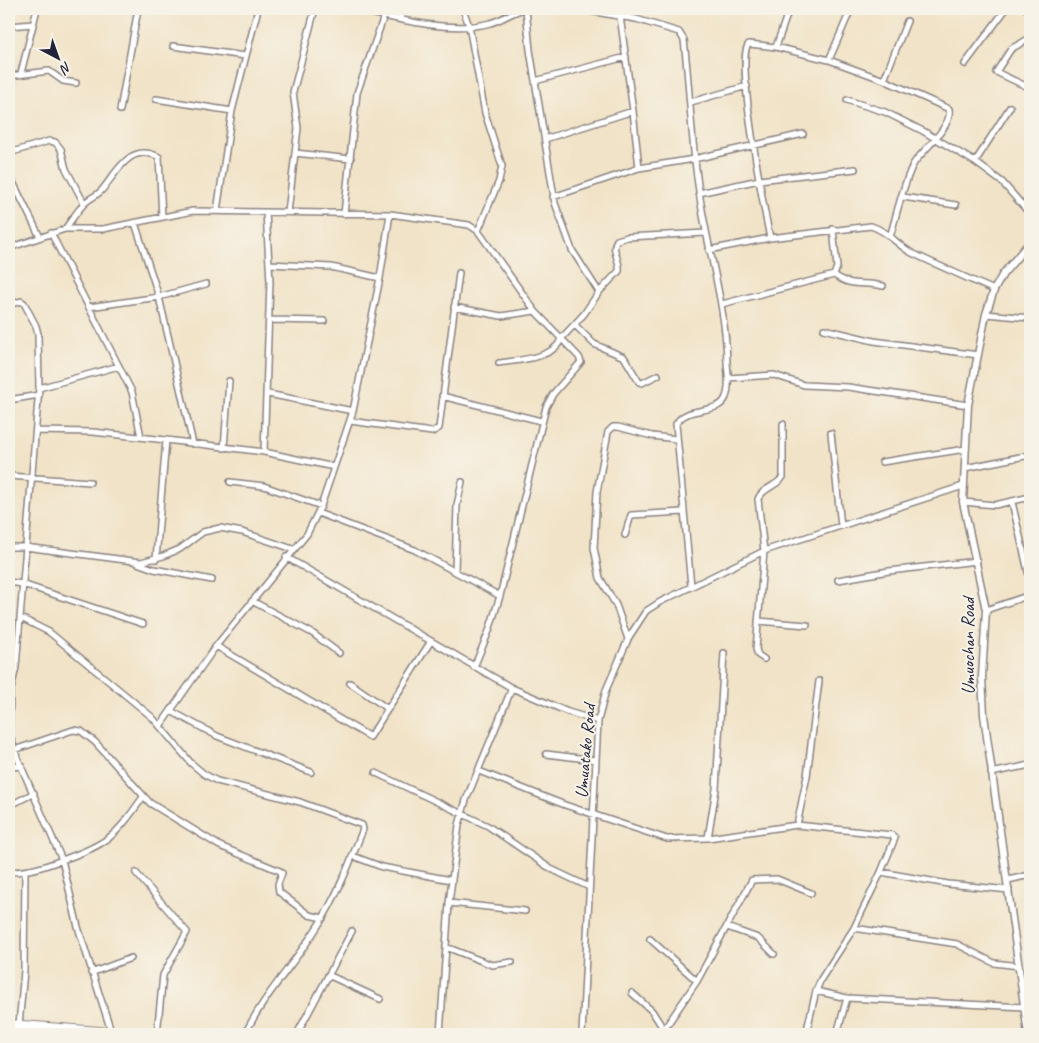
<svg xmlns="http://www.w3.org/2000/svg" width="1039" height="1043" font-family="Caveat,sans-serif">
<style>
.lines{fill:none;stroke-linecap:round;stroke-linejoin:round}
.minor-casing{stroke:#8a8281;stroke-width:8}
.tertiary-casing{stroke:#8a8281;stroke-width:9}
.primary-casing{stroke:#8a8281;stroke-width:10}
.minor{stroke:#fff;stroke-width:5}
.tertiary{stroke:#fff;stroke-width:6}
.primary{stroke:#fff;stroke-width:8}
.labels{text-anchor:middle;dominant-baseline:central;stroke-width:4;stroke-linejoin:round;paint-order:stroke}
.street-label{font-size:18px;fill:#22223b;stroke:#f7f3e8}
</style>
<rect width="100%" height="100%" fill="#f7f3e8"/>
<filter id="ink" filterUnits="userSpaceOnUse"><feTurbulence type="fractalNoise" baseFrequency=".02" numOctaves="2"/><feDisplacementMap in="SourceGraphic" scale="10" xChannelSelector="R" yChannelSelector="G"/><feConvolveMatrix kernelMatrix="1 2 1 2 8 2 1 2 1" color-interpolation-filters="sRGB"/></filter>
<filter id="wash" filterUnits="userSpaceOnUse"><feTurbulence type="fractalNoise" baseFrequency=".0096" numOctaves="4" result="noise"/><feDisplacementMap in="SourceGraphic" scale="20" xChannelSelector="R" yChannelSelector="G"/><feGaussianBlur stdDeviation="1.12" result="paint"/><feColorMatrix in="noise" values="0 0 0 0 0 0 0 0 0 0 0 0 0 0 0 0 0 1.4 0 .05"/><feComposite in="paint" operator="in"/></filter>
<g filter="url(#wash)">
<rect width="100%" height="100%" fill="#f1e3c7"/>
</g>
<g filter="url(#ink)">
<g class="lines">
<defs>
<path id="minor" d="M 353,9 C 392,18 451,34 490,23 C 503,20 512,11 525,9
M 463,9 L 469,26 L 485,113 L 502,166 L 499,181 L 478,231
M 526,9 L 530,50 L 555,203 L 572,250 L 599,292
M 578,9 L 636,19 L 679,32 L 684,40 C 690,91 691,141 699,191 C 707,249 726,304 727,363 C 728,373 730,387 726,397 C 719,416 687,404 676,424 L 691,586
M 1026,9 L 1030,11
M 620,16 L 633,111 L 639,168
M 400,19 L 403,9
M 9,26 L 33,24
M 1030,38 L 1011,49 L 996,72 L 1030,88
M 173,46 L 245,56
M 776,47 L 789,9
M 829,60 L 851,9
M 965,64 L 1006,9
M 21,73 L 37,9
M 9,76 L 49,71 L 63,81 L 76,83
M 884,80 L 907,21
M 535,81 L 626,57
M 156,99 L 232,111
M 847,100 L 885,112 L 923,131 L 975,162 L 1002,182 L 1030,214
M 691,102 L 747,86
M 120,110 L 138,9
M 545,139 L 633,111
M 9,153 L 49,141 L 55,142 L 61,149 L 66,169 L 84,203
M 295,153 L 351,159
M 975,162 L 1010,107
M 9,174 L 40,237
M 699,193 L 759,180 L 855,169
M 553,197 L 639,168 L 694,159 L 803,134
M 903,197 L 956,205
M 217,211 L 232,111 L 258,9
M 288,212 L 298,128 L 293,92 L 315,9
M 344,214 L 357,93 L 384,16
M 135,223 L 159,297 L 193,444
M 65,229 C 71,221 77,211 84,204 C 89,198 97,196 102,190 C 117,172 130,142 159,157 L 162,217
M 51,233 L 132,392 L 141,437
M 770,238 C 765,214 734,52 749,44 L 776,47 L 829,60 L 884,80 L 949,109 C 953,126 923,150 914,163 C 904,180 896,217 890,237
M 9,248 L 65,229 L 103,229 L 193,211 L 390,214 L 469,225 L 478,231 L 535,311 L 579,357 L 581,362 L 553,394 L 546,407 L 500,596 L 489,631 L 474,667
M 709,250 L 770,238 L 871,226 C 888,231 897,245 912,253 C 939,266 967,278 994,290
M 269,264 L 331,267 L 380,278
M 834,275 C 853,288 862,281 883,286
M 722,304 L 834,275 L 837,267 L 833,229
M 9,305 L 21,301 L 24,303 L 36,326 L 38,334 L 39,388 L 16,667 L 10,693 L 9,729
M 89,307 L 159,297 L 206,284
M 454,307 L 501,316 L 535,311
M 986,314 L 1030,318
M 269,320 L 324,321
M 575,325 L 594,344 L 624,357 L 639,382 L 642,383 L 658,375
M 824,329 L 874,341 L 978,355
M 499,363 C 517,360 554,359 561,339 L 584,314 L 599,292 L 619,271 C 621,260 610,251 617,240 L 627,237 L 706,233
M 728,378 L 774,375 L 804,385 L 848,387 L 968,405
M 39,388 L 119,366
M 268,394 L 353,411
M 442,396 L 541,421
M 9,400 L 39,395
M 350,421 L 432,432 L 439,428 L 459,273
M 36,431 L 93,432 L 166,440 L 264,452 L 334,467
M 831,433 L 841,526
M 224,448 L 229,381
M 264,452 L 270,282 L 266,212
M 882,462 L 966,449
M 965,468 L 1030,455
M 9,476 L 90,482
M 230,482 L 264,486 L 321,506
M 963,502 L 995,505 L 1030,497
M 1012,502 L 1030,580
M 318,513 L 415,550 L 500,596
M 625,535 L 631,515 L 684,512
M 9,547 L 25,547 L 141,562 L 163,556 L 180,549 L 203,532 L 220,528 L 242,532 L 293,549
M 286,557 L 512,688 L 568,712 L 598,721
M 156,559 L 166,440
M 137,563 L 154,569 L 212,580
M 455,571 L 457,505 L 462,482
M 838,580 L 889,571 L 977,561
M 9,582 L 22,584 L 143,624
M 252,601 L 312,633 L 339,653
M 986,610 L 1030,595
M 21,618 L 49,632 L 152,717 L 191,763 L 204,774 L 217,781 L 300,802 L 362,825 L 363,829 C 350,863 336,899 316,929 C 293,965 264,995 245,1034
M 758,621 L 807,625
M 1030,637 L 1030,645
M 628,639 L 616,605 L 600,578 L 594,548 L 597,492 L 608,432 L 613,427 L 618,427 L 652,436 L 676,439
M 216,646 L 370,737 L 431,641
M 764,659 L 758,655 L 756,649 L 764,551 L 758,499 C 762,488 776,487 783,477 L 783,424
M 350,683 L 388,709
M 171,711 L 217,736 L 311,772
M 160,726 L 216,646 L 307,534 L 321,506 L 353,411 L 380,278 L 390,214
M 9,732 L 17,757 L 62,860 L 78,927 L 111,1031
M 14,750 L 73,730 L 81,731 L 95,742 L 150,803 L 220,846 L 280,871 L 282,873 L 278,884 L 279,892 L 309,915 L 323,918
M 546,754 L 595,760
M 9,767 L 22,766
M 479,771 L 565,805 L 667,839 L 708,838 L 797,825 L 892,835 L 895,838 L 881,872 L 854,928 L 821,979 L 816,991 L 806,1034
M 376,773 L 488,826 L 551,869 L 589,887
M 991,773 L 1030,765
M 9,806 L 34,793
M 797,825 L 807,776 L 819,681
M 708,838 L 716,789 L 724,653
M 353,856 L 382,867 L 451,880
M 9,872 C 29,872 43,867 62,860 C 108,844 115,837 143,797
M 881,872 L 948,884 L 1009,890
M 136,873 L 187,932 L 163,975 L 157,1034
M 1008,880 L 1030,875
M 449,903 L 525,911
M 727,927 L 758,938 L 774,954
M 854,928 L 957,944 L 994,963 L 1019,966
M 650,939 L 697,981
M 446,947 L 492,965 L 512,962
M 91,973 L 131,958
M 328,975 L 380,999
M 816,991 L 847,998 L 1025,1007
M 632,993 L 652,1011 L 664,1030
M 1024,997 L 1030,991
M 19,1025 L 24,971 L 25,872
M 297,1034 L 352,931
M 440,1034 L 449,903 L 459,825 L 466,800 L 512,688
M 582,1034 L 598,721 L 606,690 L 629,637 L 646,611 L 660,602 L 764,551 L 963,486
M 661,1034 L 697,981 L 752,880 L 777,879 L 811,893
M 837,1034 L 847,998"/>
<path id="tertiary" d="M 1028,1034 L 984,715 L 982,677 L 986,610 L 963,502 L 968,405 L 986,314 L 994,290 L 1003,274 L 1030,242"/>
<path id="primary" d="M 9,1024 L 138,1034
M 9,1031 L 41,1034"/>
</defs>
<!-- minor casing -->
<use href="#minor" class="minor-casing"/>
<!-- tertiary casing -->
<use href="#tertiary" class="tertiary-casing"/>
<!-- primary casing -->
<use href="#primary" class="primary-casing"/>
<!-- minor -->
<use href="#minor" class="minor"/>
<!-- tertiary -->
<use href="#tertiary" class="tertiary"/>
<!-- primary -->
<use href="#primary" class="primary"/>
</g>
</g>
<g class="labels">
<!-- street labels -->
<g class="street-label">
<text transform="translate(968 646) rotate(-90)">Umuochan Road</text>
<text transform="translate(585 751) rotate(-85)">Umuatako Road</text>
</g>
</g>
<!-- margin -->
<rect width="1039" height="1043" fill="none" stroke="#f7f3e8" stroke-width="30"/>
<!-- north arrow -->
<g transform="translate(58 58) rotate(139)" stroke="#f7f3e8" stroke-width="4" paint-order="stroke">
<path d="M0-4L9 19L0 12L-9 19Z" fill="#22223b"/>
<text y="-8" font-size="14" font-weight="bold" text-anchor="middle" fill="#22223b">N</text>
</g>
</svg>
